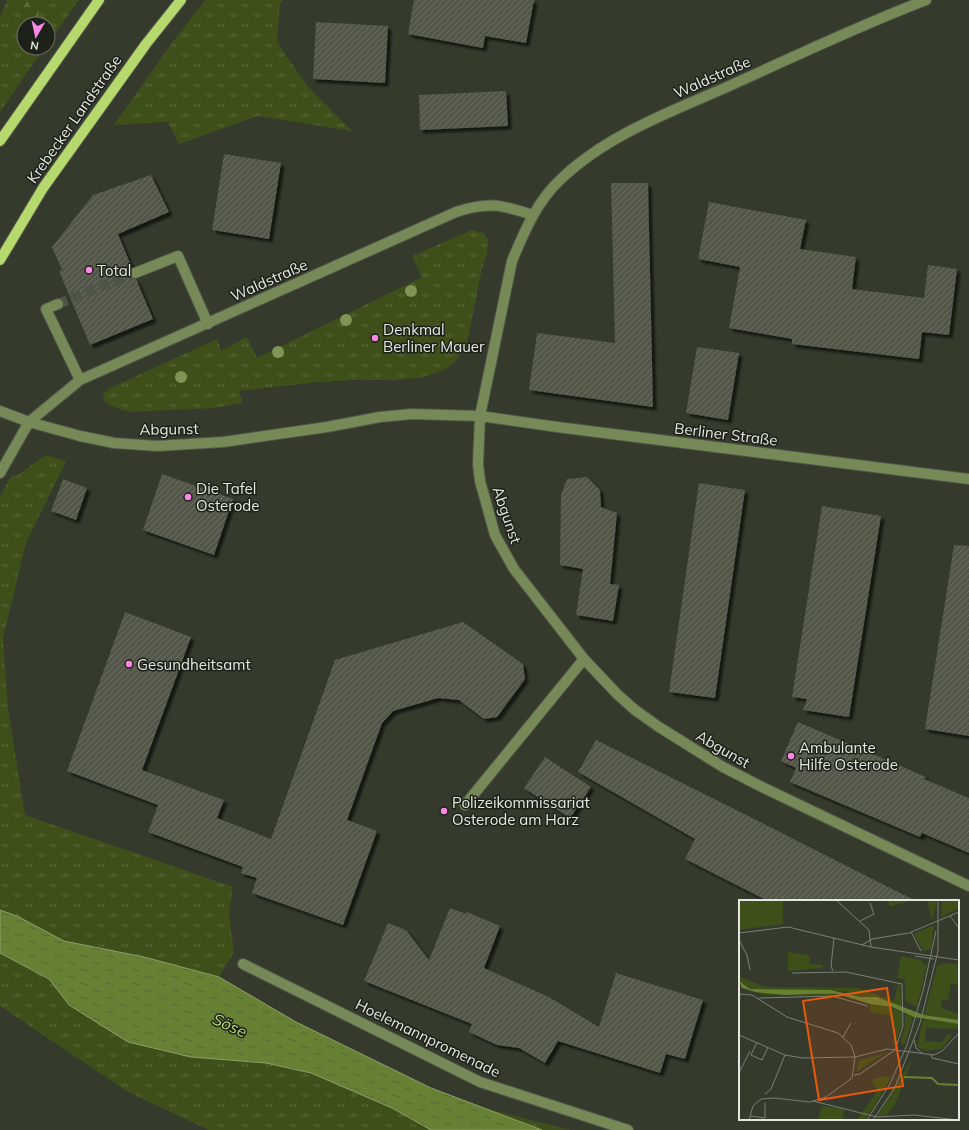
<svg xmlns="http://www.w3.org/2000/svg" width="969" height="1130" font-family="Mulish,sans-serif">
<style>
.grass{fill:url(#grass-tufts)}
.forest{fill:url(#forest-firs)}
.water{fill:url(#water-ripples);stroke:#8d9f68}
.building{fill:url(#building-hatch);filter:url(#shadow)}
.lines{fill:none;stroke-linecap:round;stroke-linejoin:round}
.minor-tunnel{stroke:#4f5448;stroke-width:10;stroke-dasharray:10 5;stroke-linecap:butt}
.minor-casing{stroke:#51564a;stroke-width:12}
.major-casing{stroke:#51564a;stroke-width:12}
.minor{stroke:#778956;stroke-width:10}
.major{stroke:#b5d96c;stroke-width:10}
.tree{fill:#7f9455}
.poi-dot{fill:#fb87e5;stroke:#1e201a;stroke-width:1.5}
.labels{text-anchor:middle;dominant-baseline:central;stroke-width:3;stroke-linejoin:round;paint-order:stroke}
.street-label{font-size:15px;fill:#e4e8e0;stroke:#1e201a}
.poi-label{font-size:15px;fill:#e4e8e0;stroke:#1e201a;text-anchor:start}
.water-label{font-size:16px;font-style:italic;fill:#b8db73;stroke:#1e201a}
.inset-river{fill:none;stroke:#688034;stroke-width:2}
.inset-road{fill:none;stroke:#7b8075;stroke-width:1}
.view{fill:#e8590c;fill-opacity:0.15;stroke:#e8590c;stroke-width:2}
.inset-edge{fill:none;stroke:#e4e8e0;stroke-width:2}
</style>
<defs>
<pattern id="grass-tufts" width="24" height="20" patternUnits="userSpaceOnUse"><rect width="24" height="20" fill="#3e4f19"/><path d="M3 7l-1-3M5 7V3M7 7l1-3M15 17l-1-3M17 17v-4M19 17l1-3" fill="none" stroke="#5a683a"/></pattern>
<pattern id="forest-firs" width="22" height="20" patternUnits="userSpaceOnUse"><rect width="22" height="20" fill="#3e4f19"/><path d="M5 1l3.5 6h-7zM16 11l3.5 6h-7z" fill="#5a683a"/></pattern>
<pattern id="water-ripples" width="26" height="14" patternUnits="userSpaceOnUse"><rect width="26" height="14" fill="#688034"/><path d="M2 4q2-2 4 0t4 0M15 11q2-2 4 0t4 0" fill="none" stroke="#58663b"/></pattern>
<pattern id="building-hatch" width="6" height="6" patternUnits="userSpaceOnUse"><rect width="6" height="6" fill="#525749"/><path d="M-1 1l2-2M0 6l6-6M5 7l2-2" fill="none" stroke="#6b6f63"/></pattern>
<filter id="shadow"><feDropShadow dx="3.5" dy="3.5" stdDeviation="1" flood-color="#0009"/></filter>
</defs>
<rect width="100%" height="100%" fill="#353a2d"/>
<!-- grass -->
<path class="grass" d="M 49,0 L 79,0 L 48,43 L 48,24 L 24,24 L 24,48 L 44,48 L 0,112 L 0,16 L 6,3 L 34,20 Z
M 205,0 L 283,0 L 280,3 L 277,42 L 308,87 L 352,131 L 258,116 L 179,144 L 168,122 L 114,125 L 174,40 Z
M 472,230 L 483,233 L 488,239 L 487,254 L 482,269 L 466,347 L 454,363 L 442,371 L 420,378 L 395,380 L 355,380 L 318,382 L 239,391 L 243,403 L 213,408 L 131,412 L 116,408 L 104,401 L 103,394 L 108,389 L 217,339 L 221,351 L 247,337 L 257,358 L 422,277 L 412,256 Z
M 46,455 L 66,461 L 26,543 L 3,638 L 8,709 L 25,815 L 233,887 L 229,913 L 234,952 L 219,977 L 144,957 L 64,941 L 17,916 L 0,910 L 0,496 L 12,475 L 16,476 Z
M 0,953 L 49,979 L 69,1005 L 128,1042 L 191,1057 L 266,1063 L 311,1073 L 392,1108 L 431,1130 L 209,1130 L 128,1092 L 0,1006 Z
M 477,1106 L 570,1130 L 542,1130 Z"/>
<!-- forest -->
<path class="forest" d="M 7,0 L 49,0 L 34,21 L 6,3 Z"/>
<!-- water -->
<path class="water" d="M 0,910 L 17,916 L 64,941 L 144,957 L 219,977 L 296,1022 L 431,1088 L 542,1130 L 431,1130 L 392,1108 L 311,1073 L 266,1063 L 191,1057 L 128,1042 L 69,1005 L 49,979 L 0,953 Z"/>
<!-- building -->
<path class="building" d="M 414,0 L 534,0 L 526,43 L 485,36 L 483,48 L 408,34 Z
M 316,22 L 388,26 L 385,83 L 313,79 Z
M 506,91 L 508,126 L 420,130 L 419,95 Z
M 224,154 L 281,163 L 269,239 L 212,230 Z
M 151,175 L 169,212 L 118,234 L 132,268 L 129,272 L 129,276 L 131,278 L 136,279 L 153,319 L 90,345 L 59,271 L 62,270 L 52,247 L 93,195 Z
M 611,183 L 648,183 L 653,407 L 529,390 L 537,333 L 615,343 Z
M 709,202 L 806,220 L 800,249 L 856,257 L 852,289 L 924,298 L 928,265 L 957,269 L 949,335 L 922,332 L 919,359 L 792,344 L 792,339 L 729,328 L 740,267 L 698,259 Z
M 697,347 L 739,353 L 728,420 L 686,413 Z
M 162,474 L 233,499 L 214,555 L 143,530 Z
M 587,477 L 600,490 L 601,507 L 617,513 L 610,584 L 619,585 L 613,621 L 576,615 L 583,569 L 560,565 L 561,495 L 567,479 Z
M 63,479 L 87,488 L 76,520 L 51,511 Z
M 699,483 L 745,490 L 715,698 L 669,692 Z
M 822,506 L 881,516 L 849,717 L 803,710 L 807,699 L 792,697 Z
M 954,545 L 969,546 L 969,736 L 925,729 Z
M 125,612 L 191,637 L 142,770 L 224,800 L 217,818 L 271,839 L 335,660 L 463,622 L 523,664 L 525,679 L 497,717 L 484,719 L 459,700 L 438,698 L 393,711 L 382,723 L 347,820 L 377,831 L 343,925 L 252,893 L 257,878 L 241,873 L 243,867 L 148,832 L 158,805 L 67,771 Z
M 798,722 L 926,777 L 924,779 L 969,798 L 969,853 L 922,833 L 920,837 L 790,782 L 796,768 L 781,761 Z
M 596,740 L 756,820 L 916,901 L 768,901 L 685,859 L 695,839 L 578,772 Z
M 545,757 L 591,787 L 570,818 L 524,788 Z
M 450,908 L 466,914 L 467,912 L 500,926 L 484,968 L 549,997 L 599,1027 L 616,973 L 703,1000 L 685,1059 L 666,1054 L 660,1073 L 558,1041 L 545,1063 L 519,1048 L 497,1045 L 469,1032 L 472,1024 L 364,981 L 388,923 L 406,930 L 429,960 Z"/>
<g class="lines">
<!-- minor-tunnel -->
<path class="minor-tunnel" d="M 58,304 L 135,273"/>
<defs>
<path id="minor" d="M 926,0 C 858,26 793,57 727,87 C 670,112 607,135 561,179 C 537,201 524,232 512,261 L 480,416 L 478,464 L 480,481 L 495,535 L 514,569 L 584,659 L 617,694 L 635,710 L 659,727 L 723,767 L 764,788 L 969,886
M 135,273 L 178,256 L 208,324
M 58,304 L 46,309 L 80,380
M 0,411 L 29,422 L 80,436 L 114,443 L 157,446 L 223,442 L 327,427 L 380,417 L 412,414 L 480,416 L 557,427 L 969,479
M 0,473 L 29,422 L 80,380 L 456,212 C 489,201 501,205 533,215
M 465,805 L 584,659
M 243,964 L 480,1082 L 628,1130"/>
<path id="major" d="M 0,141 L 99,0
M 0,260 L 43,188 L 146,44 L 181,0"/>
</defs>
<!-- minor casing -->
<use href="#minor" class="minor-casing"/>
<!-- major casing -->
<use href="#major" class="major-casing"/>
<!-- minor -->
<use href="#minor" class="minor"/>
<!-- major -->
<use href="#major" class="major"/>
</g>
<!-- trees -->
<g class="tree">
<circle cx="411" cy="291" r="6"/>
<circle cx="346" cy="320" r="6"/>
<circle cx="278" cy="352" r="6"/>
<circle cx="181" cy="377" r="6"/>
</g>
<!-- markers -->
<g class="poi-dot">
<circle cx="89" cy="270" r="4"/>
<circle cx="375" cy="338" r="4"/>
<circle cx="188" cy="497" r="4"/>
<circle cx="129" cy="664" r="4"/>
<circle cx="791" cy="756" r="4"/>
<circle cx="444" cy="811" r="4"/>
</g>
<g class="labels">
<!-- street labels -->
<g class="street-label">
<text transform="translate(712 77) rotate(-24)">Waldstraße</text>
<text transform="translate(74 119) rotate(-55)">Krebecker Landstraße</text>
<text transform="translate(269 280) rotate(-24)">Waldstraße</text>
<text transform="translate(169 429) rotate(-1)">Abgunst</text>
<text transform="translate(726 434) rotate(7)">Berliner Straße</text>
<text transform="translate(507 515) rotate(71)">Abgunst</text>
<text transform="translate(723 749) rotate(30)">Abgunst</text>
<text transform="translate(428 1038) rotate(26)">Hoelemannpromenade</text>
</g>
<!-- poi labels -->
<g class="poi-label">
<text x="97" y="270">Total</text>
<text x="383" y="329">Denkmal<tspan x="383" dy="17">Berliner Mauer</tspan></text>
<text x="196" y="488">Die Tafel<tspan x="196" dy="17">Osterode</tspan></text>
<text x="137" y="664">Gesundheitsamt</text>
<text x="799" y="747">Ambulante<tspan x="799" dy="17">Hilfe Osterode</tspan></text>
<text x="452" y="802">Polizeikommissariat<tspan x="452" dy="17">Osterode am Harz</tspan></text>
</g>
<!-- water labels -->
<g class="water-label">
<text transform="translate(230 1025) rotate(25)">Söse</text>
</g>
</g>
<!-- overview -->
<g transform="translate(739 900)">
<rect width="220" height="220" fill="#353a2d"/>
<path d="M 148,0 L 174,0 L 151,7 ZM 188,0 L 220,0 L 220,8 L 202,17 L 203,2 L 198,2 L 193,21 ZM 195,25 L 192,49 L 184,51 L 175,34 ZM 49,52 L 71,55 L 70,64 L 85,65 L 83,68 L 49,71 ZM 0,77 L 27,87 L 120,88 L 155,101 L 159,84 L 161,85 L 163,107 L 138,97 L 122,97 L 102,91 L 11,89 L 2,84 ZM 16,92 L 46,95 L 84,92 L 107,96 L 24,95 ZM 131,104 L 145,105 L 163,112 L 163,125 L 154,147 L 155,131 L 151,116 L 131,112 ZM 166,114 L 174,116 L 166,145 L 161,142 L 166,127 ZM 183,124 L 220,128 L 220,129 L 187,128 L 186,141 L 203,142 L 209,134 L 213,136 L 202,149 L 187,151 L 178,147 ZM 149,153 L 136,159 L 118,172 L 120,160 ZM 174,157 L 163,186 L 161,185 L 142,215 L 136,220 ZM 146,176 L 152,177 L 135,207 L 125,220 L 118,220 L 139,190 L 131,180 ZM 83,206 L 105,209 L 104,220 L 79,220 Z" fill="#3e4f19"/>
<path d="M 184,119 L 220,124 L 220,128 L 188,126 L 183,124 ZM 161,185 L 163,186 L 157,203 L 147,216 L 142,215 Z" fill="#3e4f19"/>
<path d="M 0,0 L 44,0 L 44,24 L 0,30 Z" fill="#3e4f19"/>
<path d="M 162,56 L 182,60 L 184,64 L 188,65 L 178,107 L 166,101 L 166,83 L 165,79 L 158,78 ZM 205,63 L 220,64 L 220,85 L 212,84 L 209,101 L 203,100 L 202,108 L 220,114 L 220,120 L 185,115 L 198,66 Z" fill="#3e4f19"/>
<path d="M 202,70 L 212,72 L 211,84 L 204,81 Z" fill="#3e4f19"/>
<path d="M 0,81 L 11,89 L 91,90 L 122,97 L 138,97 L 185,115 L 220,120 L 220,124 L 175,117 L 153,107 L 131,104 L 95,93 L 46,95 L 16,92 L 3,88 Z" fill="#688034"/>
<path class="inset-river" d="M 74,92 L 101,93M 165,177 L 193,178 L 199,184 L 220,185"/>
<path class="inset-road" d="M 97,0 L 130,30 L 132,47M 211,16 L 220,28M 121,21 L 135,14 L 131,3M 172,32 L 182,51M 0,33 L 49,27 L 132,47 L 220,60M 0,40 L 8,55 L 11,70M 123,45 L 133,39 L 170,33 L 220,12M 176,56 L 195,59M 94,71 L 92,66 L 95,38M 53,73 L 107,72 L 163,84 L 164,126 L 156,150 L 121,174 L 115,175M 1,94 L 13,95 L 48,117 L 99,133 L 112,145 L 116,157 L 113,178 L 87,197 L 71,202 L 35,198 L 22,199 L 14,206 L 10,220M 20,98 L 93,96 L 129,106M 0,106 L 1,94M 0,135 L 46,155 L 64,158 L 116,157 L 148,149 L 195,155 L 203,151 L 220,133M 104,137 L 112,123M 175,140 L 177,148 L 183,153M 18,142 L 12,155 L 23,160 L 29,147M 192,155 L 193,158 L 220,164M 0,173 L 11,151M 26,194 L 32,189 L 46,155M 74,201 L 138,217 L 175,215 L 219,220M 11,216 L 26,218 L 26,203M 128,220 L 151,184 L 168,145 L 184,91 L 197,31M 134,220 L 156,187 L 181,123 L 199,51 L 199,2"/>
<path class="view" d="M 148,88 L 164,186 L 80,200 L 64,101 Z"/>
<rect width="220" height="220" class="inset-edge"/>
</g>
<!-- north arrow -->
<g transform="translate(36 36) rotate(189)"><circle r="19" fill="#1e201a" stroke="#6d7069"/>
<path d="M0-3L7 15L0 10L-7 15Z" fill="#fb87e5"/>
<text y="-6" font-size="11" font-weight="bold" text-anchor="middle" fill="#e4e8e0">N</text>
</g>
</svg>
